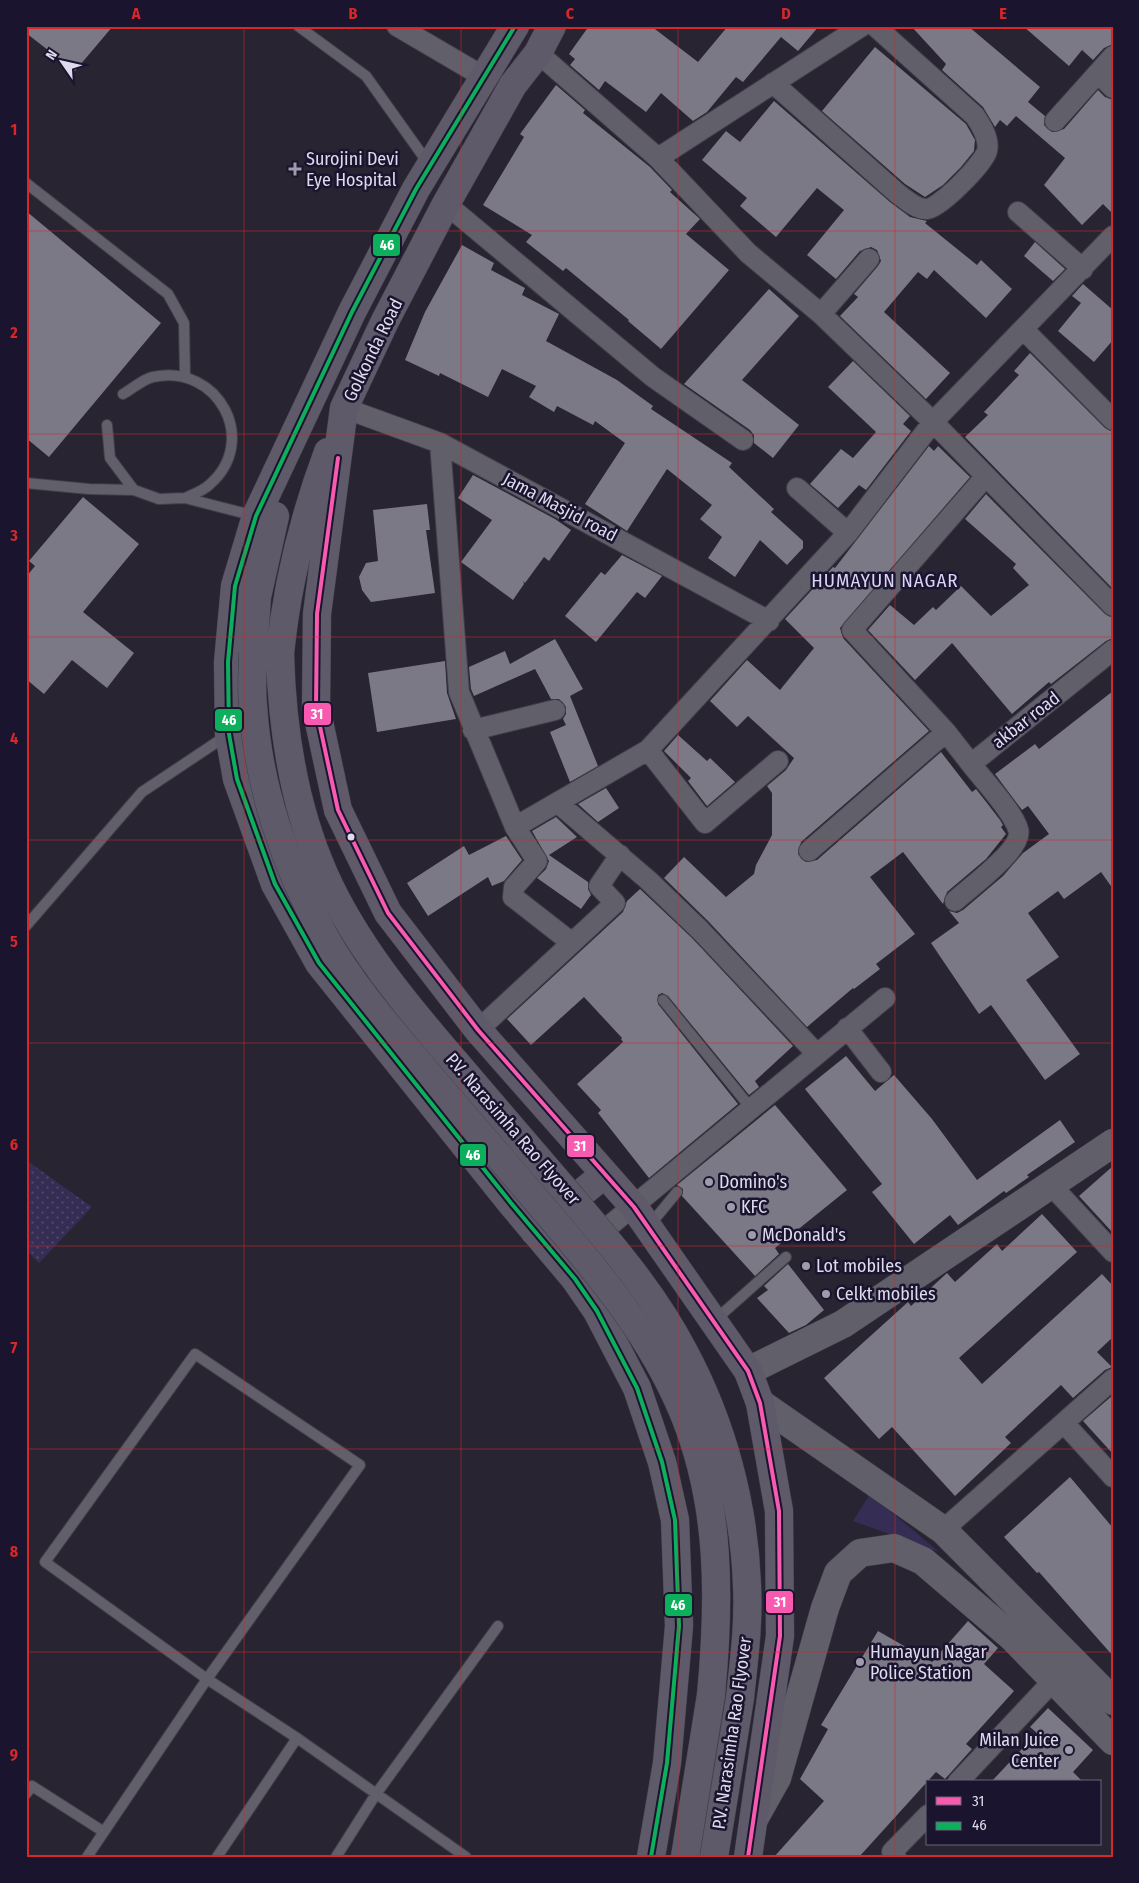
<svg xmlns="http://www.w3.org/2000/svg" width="1139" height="1883" font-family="'Fira Sans Condensed',sans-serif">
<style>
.grass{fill:#362d54}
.park{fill:url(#park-dots)}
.building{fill:#7c7987}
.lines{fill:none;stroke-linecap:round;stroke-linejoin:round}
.lane-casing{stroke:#423f4b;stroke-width:12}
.street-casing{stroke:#423f4b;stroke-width:22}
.secondary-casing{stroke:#423f4b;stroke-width:29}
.highway-casing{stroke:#423f4b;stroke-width:29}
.lane{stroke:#615f6a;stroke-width:10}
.street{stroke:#615f6a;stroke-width:20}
.secondary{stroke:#615f6a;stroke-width:28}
.highway{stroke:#5e5a6a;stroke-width:28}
.highway-bridge-casing{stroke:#423f4b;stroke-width:29;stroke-linecap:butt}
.highway-bridge{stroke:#5e5a6a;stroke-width:28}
.bus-1-casing{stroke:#1a142e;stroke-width:8}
.bus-2-casing{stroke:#1a142e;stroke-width:8}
.bus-1{stroke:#f75aaf;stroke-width:4}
.bus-2{stroke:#0daf5c;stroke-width:4}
.grid{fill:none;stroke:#d62828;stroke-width:1;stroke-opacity:0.55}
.poi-dot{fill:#9e9bac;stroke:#1a142e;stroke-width:2}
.bus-dot{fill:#dedbed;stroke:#1a142e;stroke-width:2}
.labels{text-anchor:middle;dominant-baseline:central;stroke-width:5;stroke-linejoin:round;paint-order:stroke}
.poi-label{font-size:18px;fill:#dedbed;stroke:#1a142e;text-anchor:start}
.street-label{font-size:18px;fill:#dedbed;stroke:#1a142e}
.neighbourhood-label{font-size:19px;letter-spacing:1px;fill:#dad4f8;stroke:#1a142e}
.line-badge{stroke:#1a142e;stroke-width:2}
.badge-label{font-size:14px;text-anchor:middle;font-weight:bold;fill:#fff}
.neatline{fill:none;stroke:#d62828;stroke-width:2}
.grid-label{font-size:16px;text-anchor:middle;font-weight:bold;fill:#d62828}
</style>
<defs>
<pattern id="park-dots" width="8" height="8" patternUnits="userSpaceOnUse" patternTransform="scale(1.25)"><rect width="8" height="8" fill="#362d54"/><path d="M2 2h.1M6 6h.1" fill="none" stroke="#534b6d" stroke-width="1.8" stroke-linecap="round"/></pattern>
</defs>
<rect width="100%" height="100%" fill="#282432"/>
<!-- grass -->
<path class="grass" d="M 870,1494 L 939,1552 L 853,1521 Z"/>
<!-- park -->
<path class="park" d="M 26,1160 L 92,1207 L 39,1263 L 26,1250 Z"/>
<!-- building -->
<path class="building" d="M 26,26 L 113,26 L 75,71 L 26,33 Z
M 589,26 L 651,26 L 698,62 L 728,26 L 819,26 L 798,51 L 781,37 L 743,82 L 736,77 L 707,112 L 693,121 L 661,93 L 646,112 L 605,81 L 599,90 L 570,65 L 575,59 L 569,54 Z
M 911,26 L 968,26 L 1040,87 L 1028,102 L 1045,116 L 1044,125 L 1052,132 L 1064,129 L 1098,90 L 1105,97 L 1113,100 L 1113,214 L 1103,204 L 1082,225 L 1044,185 L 1065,158 L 1016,116 L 1007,126 L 1000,120 L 995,127 L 983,107 L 942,70 L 946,64 Z
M 1023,26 L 1113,26 L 1113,44 L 1104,48 L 1093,60 L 1082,50 L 1069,66 Z
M 875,47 L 966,124 L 975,140 L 974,151 L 961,167 L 943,185 L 925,197 L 905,184 L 822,111 Z
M 556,85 L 585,110 L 583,113 L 650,167 L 672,190 L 670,192 L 700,219 L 686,234 L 729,270 L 661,349 L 628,321 L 629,320 L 566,268 L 563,271 L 526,242 L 532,235 L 483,205 L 524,137 L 520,134 Z
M 774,101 L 890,202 L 910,217 L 927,221 L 925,223 L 977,265 L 981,260 L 1012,289 L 986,318 L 934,270 L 927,279 L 918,272 L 884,312 L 950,373 L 926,399 L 840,316 L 858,297 L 854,294 L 878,266 L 881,261 L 877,250 L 871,247 L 860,251 L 836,279 L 807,255 L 844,210 L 817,188 L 776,237 L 740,206 L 747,198 L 702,160 L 726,131 L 740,142 Z
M 26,211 L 161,323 L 49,457 L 26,438 Z
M 1035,242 L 1065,269 L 1053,281 L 1024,256 Z
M 462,245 L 494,263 L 491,270 L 525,288 L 522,295 L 559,314 L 546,341 L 617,380 L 653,406 L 651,409 L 732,463 L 729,467 L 774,509 L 771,512 L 803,541 L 803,548 L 787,565 L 760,540 L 735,577 L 708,558 L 722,537 L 700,519 L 712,505 L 667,469 L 627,531 L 585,504 L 625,443 L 595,421 L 593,425 L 557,406 L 554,412 L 529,397 L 536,386 L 502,369 L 488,397 L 440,373 L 439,376 L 405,360 L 425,312 Z
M 1083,284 L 1113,310 L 1113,340 L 1094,362 L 1058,331 L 1081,303 L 1072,296 Z
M 769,289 L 799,316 L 742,380 L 799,425 L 773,458 L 754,443 L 754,435 L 750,430 L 684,384 Z
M 1030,353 L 1105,428 L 1113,432 L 1113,589 L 965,437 L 988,415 L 984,412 L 1019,375 L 1014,371 Z
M 853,361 L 910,416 L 903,424 L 911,431 L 866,490 L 859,485 L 838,508 L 810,484 L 841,449 L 853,458 L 876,432 L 828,387 Z
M 929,446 L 934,451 L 938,446 L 970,477 L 840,628 L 843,638 L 929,731 L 801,842 L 798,854 L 806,862 L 817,860 L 941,752 L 972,792 L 976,789 L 987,803 L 1000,820 L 1003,825 L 1001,827 L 1006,834 L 986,859 L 947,892 L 943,904 L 903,852 L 870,877 L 915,934 L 876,964 L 880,969 L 854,989 L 853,988 L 807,1027 L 709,922 L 664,878 L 684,857 L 726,897 L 754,874 L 756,865 L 772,835 L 772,793 L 767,786 L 786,770 L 794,758 L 748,716 L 737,727 L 710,701 L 747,660 L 780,690 L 814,648 L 785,619 L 833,567 L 835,568 Z
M 473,475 L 555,519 L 571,530 L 549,561 L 544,557 L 525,583 L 523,581 L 524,584 L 513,600 L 461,562 L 492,520 L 458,498 Z
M 986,494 L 1105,614 L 1113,618 L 1113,638 L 1106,641 L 1051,684 L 1049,682 L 1012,714 L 952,643 L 915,680 L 868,630 L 890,605 L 914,625 L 933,607 L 936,610 L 961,586 L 991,616 L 1029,585 L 1013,568 L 1016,564 L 965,519 Z
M 83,497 L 139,544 L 83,612 L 134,653 L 107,688 L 72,660 L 44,694 L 26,679 L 26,577 L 35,566 L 29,561 Z
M 427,504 L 430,530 L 426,530 L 435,593 L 371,602 L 362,590 L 359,577 L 366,563 L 378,561 L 373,510 Z
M 622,555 L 662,576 L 645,598 L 637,592 L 596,642 L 565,616 L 601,572 L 605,575 Z
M 555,639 L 583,689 L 570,696 L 598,766 L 570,782 L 550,732 L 566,725 L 563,719 L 566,714 L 566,707 L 559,699 L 551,699 L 535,669 L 474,696 L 471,689 L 469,667 L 505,651 L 510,664 Z
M 445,661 L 447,693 L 456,719 L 377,732 L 368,673 Z
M 1113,691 L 1113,889 L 1101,872 L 1064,899 L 1058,891 L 1028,913 L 1059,957 L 1026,980 L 1080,1054 L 1045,1080 L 991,1005 L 979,1014 L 931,943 L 959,923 L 949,911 L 957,913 L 963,910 L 1003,876 L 1023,853 L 1049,834 L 1028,806 L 1022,810 L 995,774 L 1035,744 L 1039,749 Z
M 678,735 L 707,761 L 710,758 L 735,782 L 707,806 L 688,781 L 691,778 L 664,751 Z
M 606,788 L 619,808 L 598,822 L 578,804 Z
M 556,817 L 577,837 L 549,855 L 588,882 L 588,889 L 591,895 L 581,909 L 537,878 L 546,869 L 549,861 L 532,831 Z
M 506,836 L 522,860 L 504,881 L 492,886 L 488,877 L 428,916 L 407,883 L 464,846 L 469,855 Z
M 640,889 L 692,938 L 793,1046 L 755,1081 L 759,1087 L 749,1095 L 668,996 L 662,993 L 658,995 L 658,1004 L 738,1104 L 649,1178 L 598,1113 L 601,1110 L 577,1084 L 623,1042 L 621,1039 L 622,1038 L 584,997 L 531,1045 L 507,1019 L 623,912 L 627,901 Z
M 846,1056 L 875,1091 L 894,1075 L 932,1119 L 977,1180 L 1060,1120 L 1075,1142 L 1027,1175 L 1029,1177 L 1006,1193 L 1004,1191 L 958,1225 L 950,1215 L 914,1244 L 872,1192 L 882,1184 L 805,1089 Z
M 775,1105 L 847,1190 L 775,1248 L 779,1254 L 755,1276 L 682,1196 L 683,1189 L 677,1185 Z
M 1113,1166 L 1113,1233 L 1079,1196 Z
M 1042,1214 L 1077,1252 L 959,1358 L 982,1384 L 1102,1274 L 1113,1286 L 1113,1337 L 1097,1352 L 1112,1367 L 1105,1370 L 1073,1398 L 1061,1385 L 1005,1437 L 1011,1443 L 955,1496 L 892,1427 L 879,1439 L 824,1378 L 908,1302 L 911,1306 L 947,1273 L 955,1282 L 997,1244 L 1002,1251 Z
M 788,1264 L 824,1310 L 806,1325 L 789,1333 L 757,1298 L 768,1290 L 764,1286 Z
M 1113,1395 L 1113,1454 L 1083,1421 Z
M 1070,1477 L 1113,1528 L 1113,1656 L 1039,1572 L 1037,1573 L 1004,1537 Z
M 968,1621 L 998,1648 L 984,1664 L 1014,1691 L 966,1744 L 972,1749 L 945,1779 L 936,1772 L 859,1857 L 774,1857 L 824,1801 L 800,1779 L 828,1729 L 821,1725 L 878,1631 L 932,1662 Z
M 1048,1708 L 1093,1750 L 1073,1772 L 1083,1782 L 991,1782 L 1037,1733 L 1030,1727 Z"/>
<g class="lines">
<defs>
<path id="lane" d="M 298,26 L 366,76 L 428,163
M 26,183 L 168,294 L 184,323 L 185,376
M 123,394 C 132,389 143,379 153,377 C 219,363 260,442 209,485 C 203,491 193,494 185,498
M 107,425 L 110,458 L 134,490
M 26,483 L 89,489 L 134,490 L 159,499 L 185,498 L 255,516
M 26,926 L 142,792 L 226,736
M 663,1000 L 750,1107
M 649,1226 L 677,1192
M 714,1321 L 786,1257
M 26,1794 L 32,1786 L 104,1832
M 87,1857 L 207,1679 L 360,1465 L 195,1354 L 45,1562 L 207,1679 L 297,1738 L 466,1857
M 217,1857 L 297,1738
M 336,1857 L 376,1794 L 498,1626"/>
<path id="street" d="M 397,26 L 484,77
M 538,53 L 658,158 L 748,253 L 821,314 L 933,422 L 1113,606
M 1113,56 L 1098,73 L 1113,88
M 773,83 L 897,193 C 905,199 917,210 927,209 C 940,208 983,164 987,151 C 990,139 981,125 975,116 L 875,26
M 1055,121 L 1098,73
M 658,158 L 862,26
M 446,204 L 653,377 L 743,440
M 1018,212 L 1083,269
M 821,314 L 869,259
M 1023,329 L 1113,420
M 344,408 L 440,443 L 769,621
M 440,443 L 459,692 L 515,827 L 537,861 L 514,887 L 513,897 L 572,943
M 986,476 L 852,630 L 946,732 L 971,764 L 1113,650
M 797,488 L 848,533
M 473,730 L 555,710
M 648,750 L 705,823 L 778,761
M 558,803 L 648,880 L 700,930 L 816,1053
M 515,827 L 648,750 L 848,533 L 933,422 L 1113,236
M 809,851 L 946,732
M 955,901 C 969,888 1025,848 1018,829 C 1012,810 983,780 971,764
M 847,1028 L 881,1072
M 478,1030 L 615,903 L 599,886 L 620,855
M 1050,1184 L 1113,1252
M 591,1241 L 885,998
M 1064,1423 L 1113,1477
M 943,1530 L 1113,1379
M 958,1782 L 1054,1680
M 896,1857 L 892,1852 L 928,1815"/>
<path id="secondary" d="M 748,1371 L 843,1324 L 1113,1143
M 760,1403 L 943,1530 L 1113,1701
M 754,1819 L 777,1778 L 825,1608 L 838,1573 L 860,1553 L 894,1548 L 923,1561 L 1012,1637 L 1113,1741"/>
<path id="highway" d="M 515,26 L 416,189 L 352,312 L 256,516 L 235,586 L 228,662 L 229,734 L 237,779 L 275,884 L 319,963 L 511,1203 L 575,1279 L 597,1311 L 637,1388 L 662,1462 L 675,1520 L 679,1626 L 667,1763 L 651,1857
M 552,26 L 538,53 L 513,85 L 446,204 L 385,321 L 344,408 L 317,614 L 316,708 L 338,810 L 388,913 L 478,1030 L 634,1207 L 748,1371 L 760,1403 L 779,1511 L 780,1636 L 748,1857
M 253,652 L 257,597 L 275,516
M 280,654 C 287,582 303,519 328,452
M 534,1231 L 605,1174
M 685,1857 L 711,1695
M 714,1857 L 740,1698"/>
</defs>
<!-- lane casing -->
<use href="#lane" class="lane-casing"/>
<!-- street casing -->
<use href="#street" class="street-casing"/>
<!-- secondary casing -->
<use href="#secondary" class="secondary-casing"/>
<!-- highway casing -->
<use href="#highway" class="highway-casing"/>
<!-- lane -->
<use href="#lane" class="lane"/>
<!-- street -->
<use href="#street" class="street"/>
<!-- secondary -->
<use href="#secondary" class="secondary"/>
<!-- highway -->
<use href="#highway" class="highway"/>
<defs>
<path id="highway-bridge" d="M 253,652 C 253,670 251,688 253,705 C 258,786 285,866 324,936 C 352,986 391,1030 428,1074 C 467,1119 505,1164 544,1209 C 598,1272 652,1336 684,1414 C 721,1505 720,1600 711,1695
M 280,654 C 282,729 293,804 324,874 C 355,944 406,1005 456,1063 C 492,1105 528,1147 564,1189 C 608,1241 653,1292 684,1352 C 722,1423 744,1504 747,1585 C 749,1623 744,1660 740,1698"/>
</defs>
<!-- highway-bridge casing -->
<use href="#highway-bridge" class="highway-bridge-casing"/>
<!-- highway-bridge -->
<use href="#highway-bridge" class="highway-bridge"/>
<defs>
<path id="bus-1" d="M 338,458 L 317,614 L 316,708 L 338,810 L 388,913 L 478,1030 L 634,1207 L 748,1371 L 760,1403 L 779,1511 L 780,1636 L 748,1857"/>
<path id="bus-2" d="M 515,26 L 416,189 L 352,312 L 256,516 L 235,586 L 228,662 L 229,734 L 237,779 L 275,884 L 319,963 L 511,1203 L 575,1279 L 597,1311 L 637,1388 L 662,1462 L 675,1520 L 679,1626 L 667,1763 L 651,1857"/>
</defs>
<!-- bus-1 casing -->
<use href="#bus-1" class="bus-1-casing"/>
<!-- bus-2 casing -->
<use href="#bus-2" class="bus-2-casing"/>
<!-- bus-1 -->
<use href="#bus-1" class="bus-1"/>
<!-- bus-2 -->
<use href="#bus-2" class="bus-2"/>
</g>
<!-- grid -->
<path class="grid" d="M 244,26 L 244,1857M 461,26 L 461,1857M 678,26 L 678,1857M 895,26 L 895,1857M 26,231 L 1113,231M 26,434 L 1113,434M 26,637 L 1113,637M 26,840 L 1113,840M 26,1043 L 1113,1043M 26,1246 L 1113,1246M 26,1449 L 1113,1449M 26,1652 L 1113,1652"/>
<!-- markers -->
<g class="poi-dot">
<path d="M292.5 161.5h5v5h5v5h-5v5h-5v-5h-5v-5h5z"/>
<circle cx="709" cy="1182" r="5"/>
<circle cx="731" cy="1207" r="5"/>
<circle cx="752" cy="1235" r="5"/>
<circle cx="806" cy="1266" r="5"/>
<circle cx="826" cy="1294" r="5"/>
<circle cx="860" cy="1662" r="5"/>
<circle cx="1069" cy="1750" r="5"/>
</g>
<circle class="bus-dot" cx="351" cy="837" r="4.5"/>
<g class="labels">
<!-- poi labels -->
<g class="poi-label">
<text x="306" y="159">Surojini Devi<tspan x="306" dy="21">Eye Hospital</tspan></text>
<text x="719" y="1182">Domino's</text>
<text x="741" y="1207">KFC</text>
<text x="762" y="1235">McDonald's</text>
<text x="816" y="1266">Lot mobiles</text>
<text x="836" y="1294">Celkt mobiles</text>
<text x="870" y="1652">Humayun Nagar<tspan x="870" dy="21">Police Station</tspan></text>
<text x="1059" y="1740" text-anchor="end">Milan Juice<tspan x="1059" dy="21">Center</tspan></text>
</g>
<!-- street labels -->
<g class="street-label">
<text transform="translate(373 350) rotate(-64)">Golkonda Road</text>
<text transform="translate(560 507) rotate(28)">Jama Masjid road</text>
<text transform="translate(1026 720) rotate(-38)">akbar road</text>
<text transform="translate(513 1129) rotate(49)">P.V. Narasimha Rao Flyover</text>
<text transform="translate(732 1733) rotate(-82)">P.V. Narasimha Rao Flyover</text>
</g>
<!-- neighbourhood labels -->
<g class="neighbourhood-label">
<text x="885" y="580">HUMAYUN NAGAR</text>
</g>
</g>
<g class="line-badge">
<rect x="372" y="233" width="29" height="24" rx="5" fill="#0daf5c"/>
<rect x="303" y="702" width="29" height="24" rx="5" fill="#f75aaf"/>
<rect x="214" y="708" width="29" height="24" rx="5" fill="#0daf5c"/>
<rect x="566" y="1134" width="29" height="24" rx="5" fill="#f75aaf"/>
<rect x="459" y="1143" width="28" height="24" rx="5" fill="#0daf5c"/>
<rect x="765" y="1590" width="29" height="24" rx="5" fill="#f75aaf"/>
<rect x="664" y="1593" width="29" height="24" rx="5" fill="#0daf5c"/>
</g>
<g class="badge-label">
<text x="387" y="250">46</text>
<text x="317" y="719">31</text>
<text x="229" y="725">46</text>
<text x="580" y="1151">31</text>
<text x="473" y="1160">46</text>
<text x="780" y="1607">31</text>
<text x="678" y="1610">46</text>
</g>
<!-- border -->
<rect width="1139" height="1883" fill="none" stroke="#1a142e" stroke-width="55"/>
<!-- legend -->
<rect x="926" y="1780" width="175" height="65" fill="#1a142e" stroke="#68647a"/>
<rect x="936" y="1797" width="25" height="8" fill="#f75aaf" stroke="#68647a"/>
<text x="972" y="1806" font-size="15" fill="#dedbed">31</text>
<rect x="936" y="1822" width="25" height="8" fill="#0daf5c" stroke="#68647a"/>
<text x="972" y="1830" font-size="15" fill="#dedbed">46</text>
<!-- north arrow -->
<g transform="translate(62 62) rotate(304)" stroke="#1a142e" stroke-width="4" paint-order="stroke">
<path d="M0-4L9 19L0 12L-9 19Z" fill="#dedbed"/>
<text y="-8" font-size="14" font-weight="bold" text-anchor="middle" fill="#dedbed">N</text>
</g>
<rect x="28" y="28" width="1084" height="1828" class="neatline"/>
<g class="grid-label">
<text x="136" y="19">A</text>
<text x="353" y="19">B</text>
<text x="570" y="19">C</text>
<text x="786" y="19">D</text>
<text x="1003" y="19">E</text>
<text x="14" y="135">1</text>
<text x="14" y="338">2</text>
<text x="14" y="541">3</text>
<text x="14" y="744">4</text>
<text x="14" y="947">5</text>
<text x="14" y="1150">6</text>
<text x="14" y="1353">7</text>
<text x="14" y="1557">8</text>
<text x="14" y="1760">9</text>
</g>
</svg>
